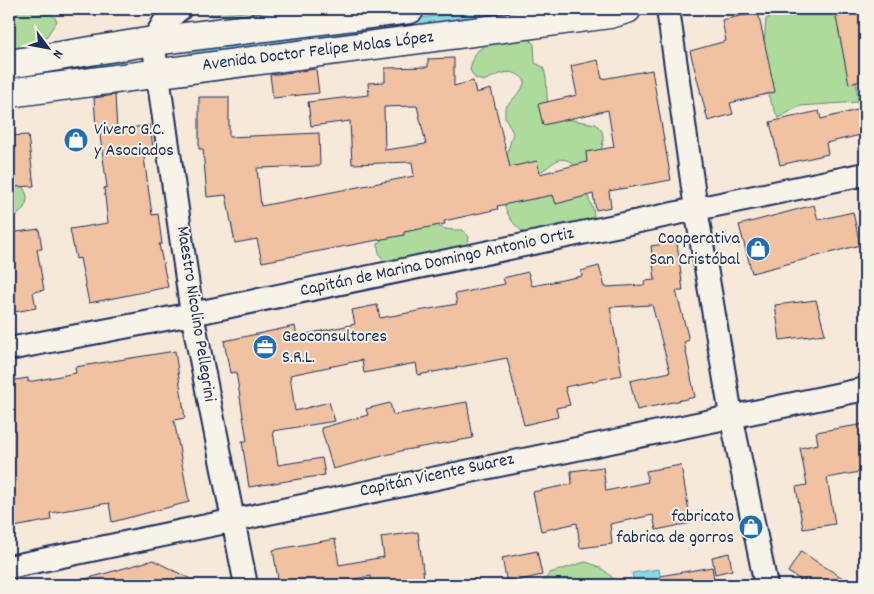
<svg xmlns="http://www.w3.org/2000/svg" width="874" height="594" font-family="Dekko,sans-serif">
<style>
.green{fill:#acdb9b;stroke:#64857c}
.water{fill:#87d8e2;stroke:#5c94ad}
.building{fill:#f1c2a1;stroke:#1b2f5e;fill-rule:evenodd}
.lines{fill:none;stroke-linecap:round;stroke-linejoin:round}
.minor-casing{stroke:#1b2f5e;stroke-width:26}
.major-casing{stroke:#1b2f5e;stroke-width:31}
.minor{stroke:#f7f3e8;stroke-width:22}
.major{stroke:#f7f3e8;stroke-width:28}
.labels{text-anchor:middle;dominant-baseline:central;stroke-width:4;stroke-linejoin:round;paint-order:stroke}
.street-label{font-size:18px;fill:#1b2f5e;stroke:#f7f3e8}
.poi-label{font-size:18px;fill:#1b2f5e;stroke:#f7f3e8;text-anchor:start}
</style>
<rect width="100%" height="100%" fill="#f6e9da"/>
<filter id="ink" filterUnits="userSpaceOnUse"><feTurbulence type="fractalNoise" baseFrequency=".02" numOctaves="2"/><feDisplacementMap in="SourceGraphic" scale="10" xChannelSelector="R" yChannelSelector="G"/><feConvolveMatrix kernelMatrix="1 2 1 2 8 2 1 2 1" color-interpolation-filters="sRGB"/></filter>
<g filter="url(#ink)">
<!-- green -->
<path class="green" d="M 9,9 C 28,9 47,3 57,21 L 42,43 L 41,51 L 9,55 Z
M 215,9 L 271,9 L 211,16 L 210,13 Z
M 785,9 L 857,9 L 865,17 L 865,23 L 853,37 L 858,102 L 800,106 L 778,118 L 761,79 L 766,19 Z
M 494,38 L 528,38 L 534,44 L 535,63 L 543,67 C 550,83 543,103 553,117 L 596,124 L 602,131 C 607,148 592,173 586,192 L 593,209 L 596,227 C 582,229 546,238 534,236 C 518,233 507,217 504,203 L 577,167 C 558,150 555,165 538,173 C 534,175 527,175 522,177 L 504,165 L 513,133 L 505,117 L 505,108 L 522,89 L 525,81 C 512,65 499,75 483,81 L 475,78 L 470,70 L 474,54 Z
M 9,157 C 16,163 15,170 18,178 C 20,184 26,190 27,196 C 28,206 19,217 9,218 Z
M 425,215 C 440,229 443,230 463,230 L 469,237 L 468,245 L 390,264 C 381,259 378,255 378,244 L 389,231 Z
M 585,562 C 600,565 610,574 619,585 L 540,585 L 550,573 Z"/>
<!-- water -->
<path class="water" d="M 487,9 L 536,9 L 190,56 L 189,50 Z
M 127,59 L 127,65 L 9,81 L 9,75 Z
M 659,569 L 661,581 L 634,584 L 632,573 Z"/>
<!-- building -->
<path class="building" d="M 865,11 L 865,80 L 849,84 L 836,17 Z
M 758,12 L 775,92 L 730,103 L 733,114 L 708,121 L 690,51 L 726,41 L 722,20 Z
M 454,58 L 454,86 L 473,81 L 476,93 L 491,89 L 510,167 L 537,161 L 540,174 L 587,162 L 586,152 L 614,147 L 608,110 L 543,125 L 538,104 L 577,95 L 571,66 L 598,60 L 602,79 L 652,70 L 671,180 L 609,191 L 611,207 L 596,210 L 593,194 L 556,204 L 553,195 L 497,206 L 498,209 L 444,221 L 445,224 L 404,232 L 404,235 L 262,262 L 257,239 L 235,243 L 226,195 L 207,197 L 203,149 L 199,149 L 199,97 L 229,97 L 229,137 L 319,133 L 320,166 L 257,168 L 261,206 L 414,176 L 412,162 L 352,164 L 350,121 L 311,126 L 308,102 L 369,95 L 368,83 L 385,82 L 385,68 L 428,67 L 428,59 ZM 417,106 L 426,144 L 385,150 L 384,107 Z
M 316,69 L 319,93 L 273,98 L 270,75 Z
M 115,95 L 117,130 L 150,125 L 153,148 L 143,150 L 152,215 L 158,214 L 162,244 L 159,244 L 168,287 L 89,303 L 80,258 L 76,259 L 70,229 L 108,223 L 104,188 L 107,187 L 99,128 L 96,129 L 94,98 Z
M 865,108 L 865,134 L 826,143 L 828,154 L 780,165 L 770,122 L 819,111 L 821,119 Z
M 28,135 L 34,186 L 13,187 L 10,136 Z
M 814,205 L 818,220 L 853,212 L 860,245 L 752,273 L 739,225 Z
M 39,229 L 42,249 L 37,249 L 44,290 L 33,292 L 36,308 L 9,313 L 9,233 Z
M 677,242 L 683,291 L 676,291 L 689,340 L 684,342 L 695,397 L 637,410 L 630,381 L 670,372 L 652,305 L 610,307 L 622,375 L 565,387 L 570,405 L 556,408 L 558,417 L 524,425 L 507,358 L 418,375 L 416,363 L 364,373 L 362,360 L 290,375 L 295,411 L 329,402 L 335,421 L 273,431 L 278,465 L 322,458 L 325,475 L 249,487 L 242,441 L 247,441 L 236,372 L 230,373 L 224,341 L 295,326 L 297,336 L 355,324 L 352,310 L 377,305 L 380,318 L 457,304 L 455,294 L 505,284 L 503,278 L 528,272 L 532,286 L 582,276 L 581,271 L 599,266 L 605,287 L 645,285 L 644,281 L 655,280 L 651,246 Z
M 816,300 L 825,334 L 780,340 L 775,305 Z
M 175,351 L 185,418 L 174,420 L 189,502 L 112,522 L 109,503 L 50,513 L 51,520 L 9,528 L 9,381 L 28,378 L 28,382 L 76,373 L 75,367 Z
M 467,402 L 473,438 L 405,450 L 333,469 L 321,428 L 368,415 L 366,409 L 390,403 L 393,415 Z
M 865,424 L 865,471 L 827,478 L 835,524 L 803,529 L 796,487 L 807,485 L 800,448 L 818,444 L 816,432 Z
M 681,465 L 691,523 L 656,530 L 653,515 L 610,524 L 612,544 L 580,548 L 577,523 L 541,531 L 533,492 L 572,484 L 571,471 L 603,467 L 606,491 L 648,482 L 646,471 Z
M 418,532 L 424,578 L 375,585 L 372,585 L 371,576 L 320,585 L 279,585 L 273,550 L 335,539 L 339,565 L 384,557 L 381,537 Z
M 537,551 L 542,575 L 507,583 L 502,558 Z
M 801,551 L 814,560 L 854,585 L 809,585 L 788,572 Z
M 729,553 L 732,570 L 715,574 L 712,557 Z
M 153,560 L 202,585 L 82,585 L 82,580 Z
M 712,567 L 715,585 L 661,585 L 660,576 Z"/>
<g class="lines">
<defs>
<path id="minor" d="M 180,9 L 165,21 L 153,41 L 192,314 L 246,585
M 668,9 L 696,209 L 731,415 L 766,585
M 9,349 L 192,314 L 865,174
M 9,567 L 865,389"/>
<path id="major" d="M 9,64 L 153,41 L 410,9
M 9,93 L 610,14 L 627,9"/>
</defs>
<!-- minor casing -->
<use href="#minor" class="minor-casing"/>
<!-- major casing -->
<use href="#major" class="major-casing"/>
<!-- minor -->
<use href="#minor" class="minor"/>
<!-- major -->
<use href="#major" class="major"/>
</g>
</g>
<!-- icons -->
<defs>
<symbol id="shop-disc" viewBox="-11 -11 22 22"><circle r="9.5" fill="#1f6fb2" stroke="#f7f3e8"/><path d="M-5-2.5h2.3a2.7 3.5 0 0 1 5.4 0H5L5.5 6h-11ZM-1.5-2.5h3a1.5 2.3 0 0 0-3 0Z" fill="#fff"/></symbol>
<symbol id="office-disc" viewBox="-11 -11 22 22"><circle r="9.5" fill="#1f6fb2" stroke="#f7f3e8"/><path d="M-6-3h4V-5.5h4V-3h4V5H-6ZM-1-4.5V-3h2v-1.5ZM-6 0V1H6V0Z" fill="#fff"/></symbol>
</defs>
<g fill-rule="evenodd">
<use href="#shop-disc" x="62" y="126" width="28" height="28"/>
<use href="#shop-disc" x="744" y="235" width="28" height="28"/>
<use href="#office-disc" x="251" y="333" width="28" height="28"/>
<use href="#shop-disc" x="737" y="513" width="28" height="28"/>
</g>
<g class="labels">
<!-- street labels -->
<g class="street-label">
<text transform="translate(318 52) rotate(-7)">Avenida Doctor Felipe Molas López</text>
<text transform="translate(437 263) rotate(-12)">Capitán de Marina Domingo Antonio Ortiz</text>
<text transform="translate(195 314) rotate(81)">Maestro Nicolino Pellegrini</text>
<text transform="translate(437 476) rotate(-12)">Capitán Vicente Suarez</text>
</g>
<!-- poi labels -->
<g class="poi-label">
<text x="94" y="130">Vivero G.C.<tspan x="94" dy="21">y Asociados</tspan></text>
<text x="740" y="239" text-anchor="end">Cooperativa<tspan x="740" dy="21">San Cristóbal</tspan></text>
<text x="282" y="337">Geoconsultores<tspan x="282" dy="21">S.R.L.</tspan></text>
<text x="734" y="517" text-anchor="end">fabricato<tspan x="734" dy="21">fabrica de gorros</tspan></text>
</g>
</g>
<!-- margin -->
<rect width="874" height="594" fill="none" stroke="#f7f3e8" stroke-width="30"/>
<rect x="15" y="15" width="844" height="564" fill="none" stroke="#1b2f5e" stroke-width="2" filter="url(#ink)"/>
<!-- north arrow -->
<g transform="translate(48 48) rotate(122)" stroke="#f7f3e8" stroke-width="4" paint-order="stroke">
<path d="M0-4L9 19L0 12L-9 19Z" fill="#1b2f5e"/>
<text y="-8" font-size="14" font-weight="bold" text-anchor="middle" fill="#1b2f5e">N</text>
</g>
</svg>
